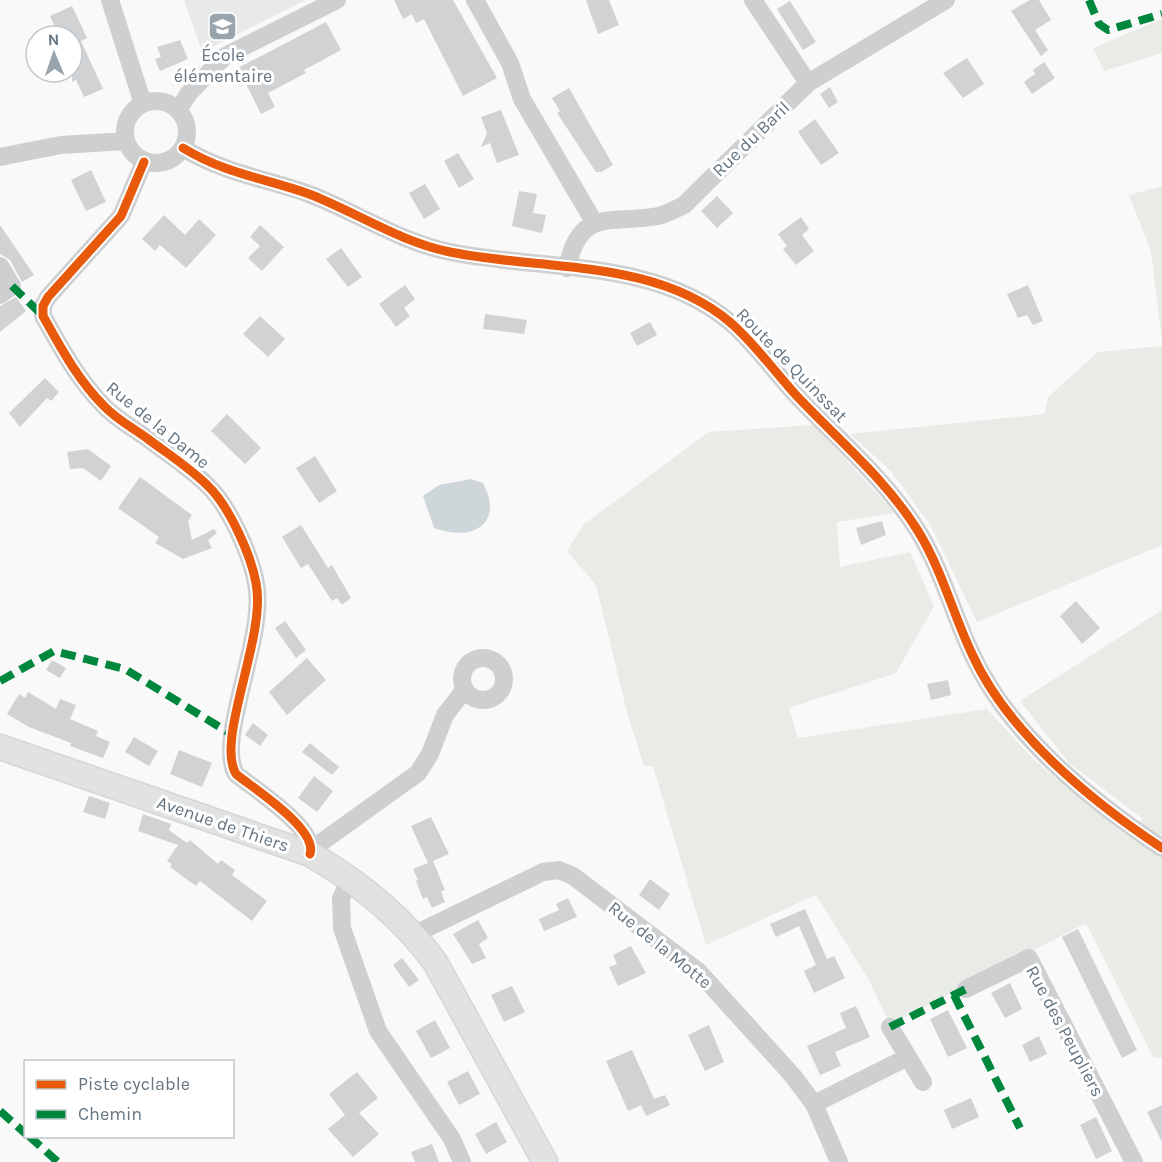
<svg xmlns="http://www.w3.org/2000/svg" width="1162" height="1162" font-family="Karla,sans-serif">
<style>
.built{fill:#e8e9e9}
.green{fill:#e8ebe6}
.water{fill:#ced6d9}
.building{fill:#d0d2d3}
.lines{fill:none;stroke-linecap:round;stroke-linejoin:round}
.major-casing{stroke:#d5d6d7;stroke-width:27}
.minor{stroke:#cecfd0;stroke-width:18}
.major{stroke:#e1e2e2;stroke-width:24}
.quiet{stroke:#00873e;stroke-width:8;stroke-dasharray:15 8;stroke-linecap:butt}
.cycleway-casing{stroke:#fff;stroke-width:13}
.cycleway{stroke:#e8590c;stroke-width:9}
.labels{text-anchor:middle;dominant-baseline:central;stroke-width:6;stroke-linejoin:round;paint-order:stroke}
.poi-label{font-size:18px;fill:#657683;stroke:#fff}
.street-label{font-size:18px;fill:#657683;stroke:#fff}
</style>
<rect width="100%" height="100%" fill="#f9f9f9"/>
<!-- built -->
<path class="built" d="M 184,0 L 306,0 L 202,52 Z"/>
<!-- green -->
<path class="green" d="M 1162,19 L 1162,53 L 1104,71 L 1093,48 Z
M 1162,186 L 1162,342 L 1151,251 L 1129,195 Z
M 1162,346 L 1162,545 L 977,622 L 931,526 L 891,471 L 850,434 L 1044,414 L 1048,397 L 1098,352 Z
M 814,425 L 895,513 L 837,522 L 840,567 L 910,552 L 934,606 L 896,673 L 789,708 L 798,738 L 987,709 L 1034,760 L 1124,834 L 1143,819 L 1069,763 L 1020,701 L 1162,610 L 1162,1058 L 1153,1057 L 1086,923 L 890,1025 L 870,982 L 816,895 L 706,945 L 653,766 L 644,766 L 628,716 L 596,585 L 567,551 L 584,524 L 709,432 Z"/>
<!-- water -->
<path class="water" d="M 471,479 L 483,483 C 505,525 471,542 434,528 L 423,496 L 439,485 Z"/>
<!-- building -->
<path class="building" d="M 394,0 L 453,0 L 497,78 L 463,96 L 424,19 L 416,23 L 412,14 L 403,19 Z
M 586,0 L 609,0 L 619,25 L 598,34 Z
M 1030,0 L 1039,0 L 1051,20 L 1035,30 L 1048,50 L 1041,56 L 1011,11 Z
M 790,1 L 816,42 L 803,50 L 777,9 Z
M 72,6 L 87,38 L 81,41 L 103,89 L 84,97 L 76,80 L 72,82 L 72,36 L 59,36 L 50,16 Z
M 326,22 L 341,50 L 304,70 L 306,73 L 268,93 L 275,107 L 261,114 L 238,68 Z
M 180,40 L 188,59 L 160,71 L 155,59 L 161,57 L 157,47 Z
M 967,58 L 984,84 L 963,98 L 943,73 Z
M 1044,62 L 1055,78 L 1032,94 L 1024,82 L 1035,74 L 1033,70 Z
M 830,87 L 838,102 L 829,108 L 820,94 Z
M 569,88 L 613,165 L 601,172 L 596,172 L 557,113 L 560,111 L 552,98 Z
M 501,110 L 519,155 L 497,163 L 490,143 L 481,147 L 487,133 L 481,117 Z
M 815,119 L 839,153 L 821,165 L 798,132 Z
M 458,153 L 474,179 L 459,188 L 444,161 Z
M 91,170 L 106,202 L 86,211 L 71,180 Z
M 425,184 L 440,209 L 424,219 L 409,193 Z
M 519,191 L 537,194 L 533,213 L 546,215 L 542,233 L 512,226 Z
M 717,196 L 733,213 L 717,228 L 701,211 Z
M 164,215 L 185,235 L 199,219 L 216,235 L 186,268 L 160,245 L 155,251 L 142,239 Z
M 801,217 L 809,229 L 802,235 L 814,251 L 796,265 L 783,249 L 787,246 L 778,234 Z
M 0,225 L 34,275 L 22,282 L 10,260 L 0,254 Z
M 260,225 L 284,247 L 262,271 L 248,258 L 260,246 L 250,237 Z
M 341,248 L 362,277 L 348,287 L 326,259 Z
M 405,285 L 415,299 L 404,308 L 410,316 L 396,327 L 379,304 Z
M 1028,285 L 1043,321 L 1033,325 L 1027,315 L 1018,318 L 1007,294 Z
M 16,297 L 26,311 L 0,332 L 0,306 Z
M 485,314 L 527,320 L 524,334 L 483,329 Z
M 260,316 L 285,339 L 268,357 L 243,334 Z
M 650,322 L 657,335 L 637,346 L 630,333 Z
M 45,378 L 59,392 L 51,401 L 47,398 L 20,427 L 9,413 Z
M 227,414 L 261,448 L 245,464 L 211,431 Z
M 88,449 L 111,466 L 101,481 L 83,468 L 70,469 L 67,452 Z
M 315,456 L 337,491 L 319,503 L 296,468 Z
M 140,477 L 192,515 L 188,521 L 192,540 L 214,529 L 217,533 L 208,540 L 212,548 L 183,559 L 155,543 L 159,537 L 118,508 Z
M 882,521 L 886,535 L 861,545 L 856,528 Z
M 301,525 L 328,568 L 332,565 L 351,598 L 342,605 L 337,598 L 332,601 L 308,564 L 301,568 L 282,537 Z
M 1076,601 L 1100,628 L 1082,644 L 1060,616 Z
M 285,621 L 306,650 L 296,658 L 275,628 Z
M 307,658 L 326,680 L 287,715 L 269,692 Z
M 52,660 L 66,668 L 60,678 L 46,670 Z
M 948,680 L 951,695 L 931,700 L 927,684 Z
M 28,692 L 56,709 L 60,699 L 76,705 L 70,719 L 98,731 L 96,736 L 110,742 L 103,758 L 70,746 L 71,743 L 29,727 L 7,714 L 19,694 L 25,698 Z
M 253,723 L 268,735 L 260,746 L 245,735 Z
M 134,737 L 158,751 L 149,766 L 125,752 Z
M 310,743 L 339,767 L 332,775 L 302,752 Z
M 179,750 L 212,763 L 202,787 L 170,774 Z
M 314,776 L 333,791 L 317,812 L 298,798 Z
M 89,796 L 110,803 L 105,819 L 83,812 Z
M 143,814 L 171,824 L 169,830 L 187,843 L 190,840 L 218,864 L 221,860 L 235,870 L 232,875 L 267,901 L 252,921 L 200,881 L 196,886 L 170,867 L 172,864 L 167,861 L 178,845 L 138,831 Z
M 431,817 L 449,854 L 433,861 L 445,890 L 441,891 L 445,902 L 432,908 L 427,897 L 423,899 L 416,881 L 418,880 L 413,869 L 428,863 L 411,826 Z
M 650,879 L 670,894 L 659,910 L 639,895 Z
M 568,898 L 577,917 L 544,931 L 539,919 L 559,910 L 556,904 Z
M 805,909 L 827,959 L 834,956 L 845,978 L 814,993 L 804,971 L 816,965 L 799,926 L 776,937 L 770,924 Z
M 478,920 L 488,938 L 479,944 L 486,958 L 472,964 L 453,934 Z
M 1078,929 L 1137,1050 L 1122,1058 L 1062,937 Z
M 631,946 L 646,973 L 618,986 L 609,967 L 617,964 L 613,955 Z
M 402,958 L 419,980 L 409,987 L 393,965 Z
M 1010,983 L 1022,1009 L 1005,1018 L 991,993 Z
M 512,986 L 525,1012 L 504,1022 L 491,995 Z
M 856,1006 L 870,1037 L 835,1052 L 841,1066 L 820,1075 L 807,1046 L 846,1028 L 840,1013 Z
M 948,1010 L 967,1048 L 948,1057 L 930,1019 Z
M 435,1020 L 450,1048 L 431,1058 L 416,1031 Z
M 709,1025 L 724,1062 L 705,1071 L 688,1035 Z
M 1039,1036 L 1047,1054 L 1030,1062 L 1022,1045 Z
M 632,1050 L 654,1099 L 665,1095 L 670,1105 L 646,1116 L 641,1105 L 628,1111 L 606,1061 Z
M 468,1071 L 480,1094 L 459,1105 L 447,1082 Z
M 357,1072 L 378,1098 L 359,1113 L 379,1134 L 353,1157 L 328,1129 L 345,1115 L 329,1094 Z
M 971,1098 L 979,1117 L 952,1129 L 944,1110 Z
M 1162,1105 L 1162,1142 L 1147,1112 Z
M 1096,1117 L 1112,1151 L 1096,1159 L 1080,1125 Z
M 496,1122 L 507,1142 L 486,1154 L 475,1134 Z
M 432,1144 L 439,1162 L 415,1162 L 411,1152 Z"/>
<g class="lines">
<defs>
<path id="major" d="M 0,747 L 310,854 C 359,882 402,917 435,962 L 545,1162"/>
</defs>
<!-- major casing -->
<use href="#major" class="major-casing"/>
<!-- minor -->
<path class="minor" d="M 110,0 L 143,104
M 475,0 L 510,63 L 522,99 L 594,222
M 753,0 L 808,83
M125 132a31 31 0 1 1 62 0a31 31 0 1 1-62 0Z
M 178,110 L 189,93 L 225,56 L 337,0
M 183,148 C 226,174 264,178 309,194 C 356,212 400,242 450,252 C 543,271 655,258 731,323 C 755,344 774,371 795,394 C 838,440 885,478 918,531 C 942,570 953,614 972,654 C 1008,733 1091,801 1162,848
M 0,157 L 61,145 L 126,141
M 144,162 L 121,216 L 48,297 L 43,306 L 43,316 C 61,348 78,380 104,406 C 116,419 133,428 148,439 C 168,454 190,468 208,486 C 229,506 251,555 256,583 C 267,636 215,739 236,774 C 254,789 318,829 310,854
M 0,266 L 12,286 L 0,295
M 567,268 C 580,206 611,225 658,216 C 667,214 676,209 684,205 L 808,83 L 946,0
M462 679a21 21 0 1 1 42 0a21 21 0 1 1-42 0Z
M 312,849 L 418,773 L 430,754 L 445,715 L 465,689
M 351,878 L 341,898 L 342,928 L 378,1031 L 452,1139 L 462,1162
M 415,934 L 543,872 L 559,870 L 573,876 L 699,972 L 793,1076 L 814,1104 L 839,1162
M 966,989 L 1029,958 L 1134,1162
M 890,1027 L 923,1082
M 814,1104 L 908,1057"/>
<!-- major -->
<use href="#major" class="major"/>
<!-- quiet -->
<path class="quiet" d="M 1089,0 L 1099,24 L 1108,30 L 1162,14
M 12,286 L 43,316
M 0,681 L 54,651 L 125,669 L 231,734
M 954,995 L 1020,1128
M 890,1027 L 966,989
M 0,1111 L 26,1134
M 29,1136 L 58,1162"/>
<defs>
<path id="cycleway" d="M 183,148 C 226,174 264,178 309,194 C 356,212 400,242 450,252 C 543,271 655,258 731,323 C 755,344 774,371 795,394 C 838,440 885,478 918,531 C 942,570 953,614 972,654 C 1008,733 1091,801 1162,848
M 144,162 L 121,216 L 48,297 L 43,306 L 43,316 C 61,348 78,380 104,406 C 116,419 133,428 148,439 C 168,454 190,468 208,486 C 229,506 251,555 256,583 C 267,636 215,739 236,774 C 254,789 318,829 310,854"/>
</defs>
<!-- cycleway casing -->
<use href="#cycleway" class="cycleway-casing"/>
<!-- cycleway -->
<use href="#cycleway" class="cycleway"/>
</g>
<!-- icons -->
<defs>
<symbol id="school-square" viewBox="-11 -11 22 22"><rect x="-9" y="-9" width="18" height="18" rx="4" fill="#99a4ac" stroke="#fff"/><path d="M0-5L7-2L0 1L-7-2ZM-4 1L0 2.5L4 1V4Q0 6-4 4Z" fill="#fff"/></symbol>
</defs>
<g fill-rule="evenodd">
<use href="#school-square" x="206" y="10" width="33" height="33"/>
</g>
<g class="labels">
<!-- poi labels -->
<g class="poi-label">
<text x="223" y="55">École<tspan x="223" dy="21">élémentaire</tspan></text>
</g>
<!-- street labels -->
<g class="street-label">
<text transform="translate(751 139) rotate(-44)">Rue du Baril</text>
<text transform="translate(792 365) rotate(46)">Route de Quinssat</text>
<text transform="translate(158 425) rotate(39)">Rue de la Dame</text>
<text transform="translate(223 824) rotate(19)">Avenue de Thiers</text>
<text transform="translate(660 945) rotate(39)">Rue de la Motte</text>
<text transform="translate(1065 1031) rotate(62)">Rue des Peupliers</text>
</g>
</g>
<!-- legend -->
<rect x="24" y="1060" width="210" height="78" fill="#ffffff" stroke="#c1c8cd" stroke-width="1.5"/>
<rect x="36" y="1080" width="30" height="9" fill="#e8590c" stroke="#c1c8cd" stroke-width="1.5"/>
<text x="78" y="1090" font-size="18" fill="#657683">Piste cyclable</text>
<rect x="36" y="1110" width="30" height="9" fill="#00873e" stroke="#c1c8cd" stroke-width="1.5"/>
<text x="78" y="1120" font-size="18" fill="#657683">Chemin</text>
<!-- north arrow -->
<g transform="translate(54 54) rotate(358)"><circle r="28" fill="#ffffff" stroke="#c1c8cd" stroke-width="1.5"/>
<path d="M0-4.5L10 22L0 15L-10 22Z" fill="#99a4ac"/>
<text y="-9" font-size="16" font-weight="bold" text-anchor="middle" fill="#657683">N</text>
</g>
</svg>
